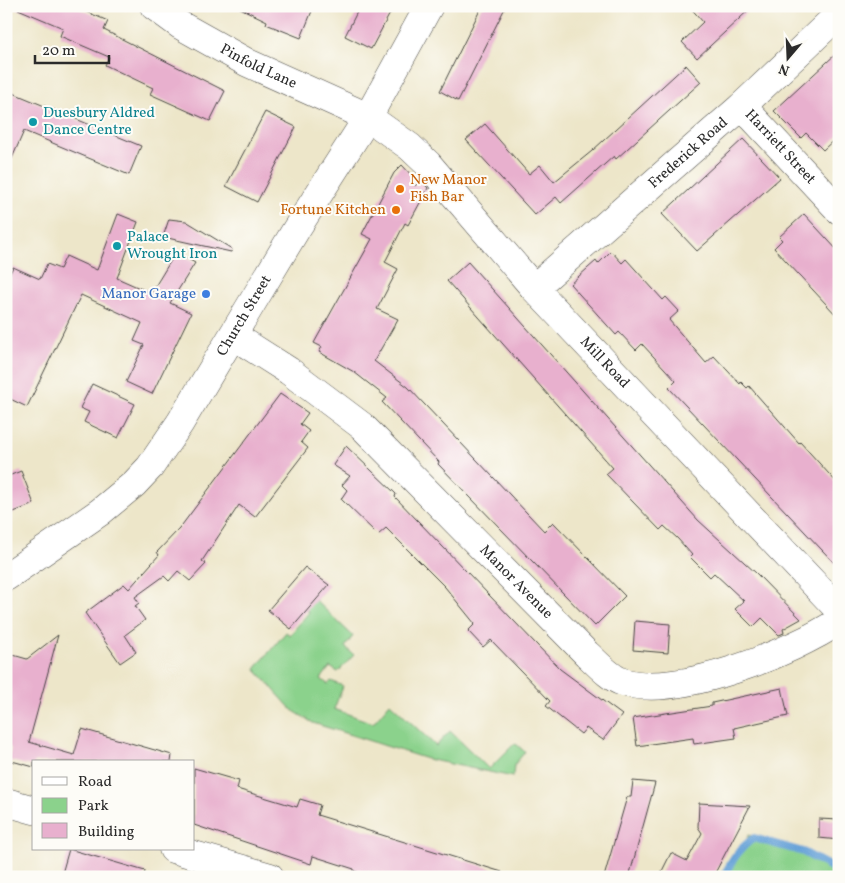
<svg xmlns="http://www.w3.org/2000/svg" width="845" height="883" font-family="Vollkorn,serif">
<style>
.green{fill:#8bd28c;stroke:#5b7e5c}
.lines{fill:none;stroke-linecap:round;stroke-linejoin:round}
.stream{stroke:#67a3d8;stroke-width:8}
.building{fill:#e8b0ce}
.street-casing{stroke:#484743;stroke-width:29}
.secondary-casing{stroke:#484743;stroke-width:29}
.street{stroke:#fff;stroke-width:28}
.secondary{stroke:#fff;stroke-width:28}
.culture-dot{fill:#0f9aa8;stroke:#fdfcf7;stroke-width:2}
.food-dot{fill:#e8710a;stroke:#fdfcf7;stroke-width:2}
.shop-dot{fill:#3f7fe0;stroke:#fdfcf7;stroke-width:2}
.labels{text-anchor:middle;dominant-baseline:central;stroke-width:4;stroke-linejoin:round;paint-order:stroke}
.street-label{font-size:15px;fill:#2b2b2b;stroke:#fdfcf7}
.culture-label{font-size:15px;fill:#0d838f;stroke:#fdfcf7;text-anchor:start}
.food-label{font-size:15px;fill:#c56008;stroke:#fdfcf7;text-anchor:start}
.shop-label{font-size:15px;fill:#366cbe;stroke:#fdfcf7;text-anchor:end}
</style>
<rect width="100%" height="100%" fill="#fdfcf7"/>
<filter id="ink" filterUnits="userSpaceOnUse"><feTurbulence type="fractalNoise" baseFrequency=".02" numOctaves="2"/><feDisplacementMap in="SourceGraphic" scale="10" xChannelSelector="R" yChannelSelector="G"/><feConvolveMatrix kernelMatrix="1 2 1 2 8 2 1 2 1" color-interpolation-filters="sRGB"/></filter>
<filter id="wash" filterUnits="userSpaceOnUse"><feTurbulence type="fractalNoise" baseFrequency=".0096" numOctaves="4" result="noise"/><feDisplacementMap in="SourceGraphic" scale="20" xChannelSelector="R" yChannelSelector="G"/><feGaussianBlur stdDeviation="1.12" result="paint"/><feColorMatrix in="noise" values="0 0 0 0 0 0 0 0 0 0 0 0 0 0 0 0 0 1.4 0 .05"/><feComposite in="paint" operator="in"/></filter>
<g filter="url(#wash)">
<rect width="100%" height="100%" fill="#ede6c9"/>
<!-- green -->
<path class="green" d="M 310,595 L 353,636 L 345,647 L 354,655 L 338,672 L 330,667 L 321,679 L 328,684 L 331,681 L 343,686 L 334,709 L 373,723 L 390,703 L 436,746 L 450,731 L 489,769 L 515,743 L 525,752 L 514,765 L 513,777 L 427,759 L 313,723 L 292,710 L 255,669 L 286,632 L 290,635 L 309,612 L 302,606 Z
M 749,835 L 804,851 L 831,866 L 839,866 L 839,877 L 727,877 Z"/>
<g class="lines">
<!-- stream -->
<path class="stream" d="M 723,877 C 732,861 739,848 754,838 L 803,852 L 831,867 L 839,869"/>
</g>
<g id="blocks">
<!-- building -->
<path class="building" d="M 11,6 L 73,6 L 108,21 L 104,30 L 225,91 L 210,121 L 150,94 L 153,88 L 105,65 L 109,57 L 60,36 L 63,28 Z
M 236,6 L 314,6 L 301,38 L 266,24 L 267,21 Z
M 360,6 L 394,6 L 371,49 L 345,36 Z
M 482,6 L 506,6 L 458,101 L 440,91 Z
M 689,6 L 753,6 L 697,58 L 682,42 L 703,22 Z
M 839,51 L 839,135 L 823,150 L 806,133 L 801,138 L 774,111 Z
M 686,65 L 701,82 L 616,159 L 614,156 L 561,203 L 556,197 L 535,215 L 466,140 L 485,124 L 529,174 L 540,165 L 554,182 L 592,151 Z
M 6,90 L 141,146 L 129,175 L 24,131 L 6,172 Z
M 265,112 L 296,127 L 257,202 L 226,186 Z
M 743,139 L 780,178 L 697,251 L 662,214 Z
M 402,165 L 415,179 L 415,186 L 421,180 L 428,188 L 408,225 L 405,223 L 385,262 L 398,269 L 377,309 L 398,319 L 374,361 L 408,387 L 544,531 L 553,522 L 625,596 L 595,626 L 438,464 L 439,462 L 382,402 L 387,398 L 354,372 L 319,352 L 322,347 L 314,343 L 372,239 L 362,234 L 394,173 Z
M 118,214 L 138,222 L 117,278 L 151,293 L 176,252 L 195,263 L 170,303 L 191,313 L 152,394 L 126,382 L 144,345 L 134,341 L 142,323 L 81,295 L 27,407 L 6,397 L 6,281 L 13,267 L 40,279 L 47,264 L 60,269 L 66,256 L 97,270 Z
M 804,214 L 839,252 L 839,318 L 774,248 L 782,240 L 779,237 Z
M 169,219 L 186,221 L 232,249 L 231,252 L 163,237 Z
M 611,251 L 622,263 L 626,259 L 663,300 L 666,297 L 679,311 L 669,320 L 706,363 L 714,356 L 740,384 L 741,382 L 747,388 L 749,386 L 799,443 L 800,442 L 839,485 L 839,568 L 669,388 L 676,381 L 642,344 L 636,350 L 619,332 L 616,335 L 570,284 L 596,261 L 598,264 Z
M 468,262 L 698,520 L 756,573 L 801,619 L 783,629 L 784,633 L 779,635 L 762,618 L 753,627 L 735,609 L 744,601 L 714,573 L 710,577 L 690,557 L 692,555 L 678,539 L 664,526 L 660,530 L 606,474 L 613,468 L 447,281 Z
M 92,384 L 135,404 L 118,438 L 84,422 L 89,412 L 80,408 Z
M 280,394 L 308,413 L 300,424 L 309,431 L 301,442 L 308,448 L 255,517 L 239,505 L 202,561 L 206,564 L 190,581 L 178,571 L 169,581 L 164,576 L 135,597 L 139,603 L 135,606 L 145,620 L 125,635 L 136,652 L 120,663 L 85,613 L 124,584 L 129,589 L 159,555 L 157,552 L 179,529 Z
M 346,446 L 396,494 L 395,497 L 560,669 L 622,715 L 603,740 L 586,728 L 581,734 L 546,706 L 550,701 L 491,640 L 483,647 L 468,631 L 475,624 L 445,587 L 386,528 L 378,535 L 341,499 L 347,490 L 342,485 L 350,476 L 333,465 Z
M 21,471 L 34,504 L 6,515 L 6,477 Z
M 305,567 L 329,585 L 291,629 L 268,610 Z
M 635,621 L 670,624 L 668,653 L 633,650 Z
M 58,635 L 29,742 L 74,755 L 82,729 L 172,755 L 171,762 L 34,762 L 34,767 L 8,760 L 11,748 L 6,747 L 6,653 L 27,659 Z
M 782,688 L 788,716 L 734,728 L 736,738 L 694,744 L 693,738 L 637,746 L 633,718 L 712,706 L 712,703 Z
M 194,768 L 239,781 L 237,789 L 297,807 L 300,799 L 320,805 L 317,815 L 502,872 L 502,877 L 371,877 L 354,871 L 354,869 L 313,856 L 311,864 L 194,825 Z
M 633,781 L 655,783 L 629,877 L 604,877 L 627,797 L 631,797 Z
M 699,803 L 750,806 L 714,875 L 717,877 L 659,877 L 671,853 L 687,861 L 702,833 L 698,827 Z
M 819,819 L 839,820 L 839,840 L 819,838 Z
M 69,849 L 145,871 L 144,877 L 61,877 Z"/>
</g>
</g>
<g filter="url(#ink)">
<use href="#blocks" fill-opacity="0" stroke="#484743" stroke-width="1"/>
<g class="lines">
<defs>
<g id="street">
<path id="s1" d="M 154,6 L 180,25 L 248,63 L 368,117 L 410,147 L 428,164 L 534,288 L 839,610"/>
<path id="s2" d="M 742,106 L 839,210"/>
<path id="s3" d="M 534,288 L 742,106 L 839,14"/>
<path id="s4" d="M 234,336 L 289,371 L 362,426 L 587,654 C 597,663 610,678 623,682 C 678,699 793,652 839,621"/>
<path d="M 6,802 L 34,810"/>
<path d="M 173,849 L 270,877"/>
</g>
<g id="secondary">
<path id="s5" d="M 6,577 L 100,512 L 134,484 L 150,467 L 180,423 L 297,228 L 368,117 L 429,6"/>
</g>
</defs>
<!-- street casing -->
<use href="#street" class="street-casing"/>
<!-- secondary casing -->
<use href="#secondary" class="secondary-casing"/>
<!-- street -->
<use href="#street" class="street"/>
<!-- secondary -->
<use href="#secondary" class="secondary"/>
</g>
</g>
<!-- markers -->
<g class="culture-dot">
<circle cx="33" cy="122" r="5"/>
<circle cx="117" cy="246" r="5"/>
</g>
<g class="food-dot">
<circle cx="400" cy="189" r="5"/>
<circle cx="396" cy="210" r="5"/>
</g>
<circle class="shop-dot" cx="206" cy="294" r="5"/>
<g class="labels">
<!-- street labels -->
<g class="street-label">
<text stroke="none"><textPath href="#s1" startOffset="121">Pinfold Lane</textPath></text>
<text stroke="none"><textPath href="#s2" startOffset="56">Harriett Street</textPath></text>
<text stroke="none"><textPath href="#s3" startOffset="205">Frederick Road</textPath></text>
<text stroke="none"><textPath href="#s5" startOffset="360">Church Street</textPath></text>
<text stroke="none"><textPath href="#s1" startOffset="584">Mill Road</textPath></text>
<text stroke="none"><textPath href="#s4" startOffset="376">Manor Avenue</textPath></text>
</g>
<!-- culture labels -->
<g class="culture-label">
<text x="43" y="113">Duesbury Aldred<tspan x="43" dy="17">Dance Centre</tspan></text>
<text x="127" y="237">Palace<tspan x="127" dy="17">Wrought Iron</tspan></text>
</g>
<!-- food labels -->
<g class="food-label">
<text x="410" y="180">New Manor<tspan x="410" dy="17">Fish Bar</tspan></text>
<text x="386" y="210" text-anchor="end">Fortune Kitchen</text>
</g>
<!-- shop labels -->
<g class="shop-label">
<text x="196" y="294">Manor Garage</text>
</g>
</g>
<!-- margin -->
<rect width="845" height="883" fill="none" stroke="#fdfcf7" stroke-width="25"/>
<!-- legend -->
<rect x="32" y="760" width="162" height="90" fill="#fdfcf7" stroke="#a9a8a5"/>
<rect x="42" y="777" width="25" height="8" fill="#ffffff" stroke="#a9a8a5"/>
<text x="78" y="786" font-size="15" fill="#2b2b2b">Road</text>
<rect x="42" y="798" width="25" height="15" fill="#8bd28c" stroke="#a9a8a5"/>
<text x="78" y="810" font-size="15" fill="#2b2b2b">Park</text>
<rect x="42" y="823" width="25" height="15" fill="#e8b0ce" stroke="#a9a8a5"/>
<text x="78" y="836" font-size="15" fill="#2b2b2b">Building</text>
<!-- north arrow -->
<g transform="translate(788 58) rotate(199)" stroke="#fdfcf7" stroke-width="4" paint-order="stroke">
<path d="M0-4L9 19L0 12L-9 19Z" fill="#2b2b2b"/>
<text y="-8" font-size="14" font-weight="bold" text-anchor="middle" fill="#2b2b2b">N</text>
</g>
<!-- scale -->
<path d="M35 55v8h74v-8" fill="none" stroke="#2b2b2b" stroke-width="2.5"/>
<text x="42" y="55" font-size="15" fill="#2b2b2b" stroke="#fdfcf7" stroke-width="4" paint-order="stroke">20 m</text>
</svg>
